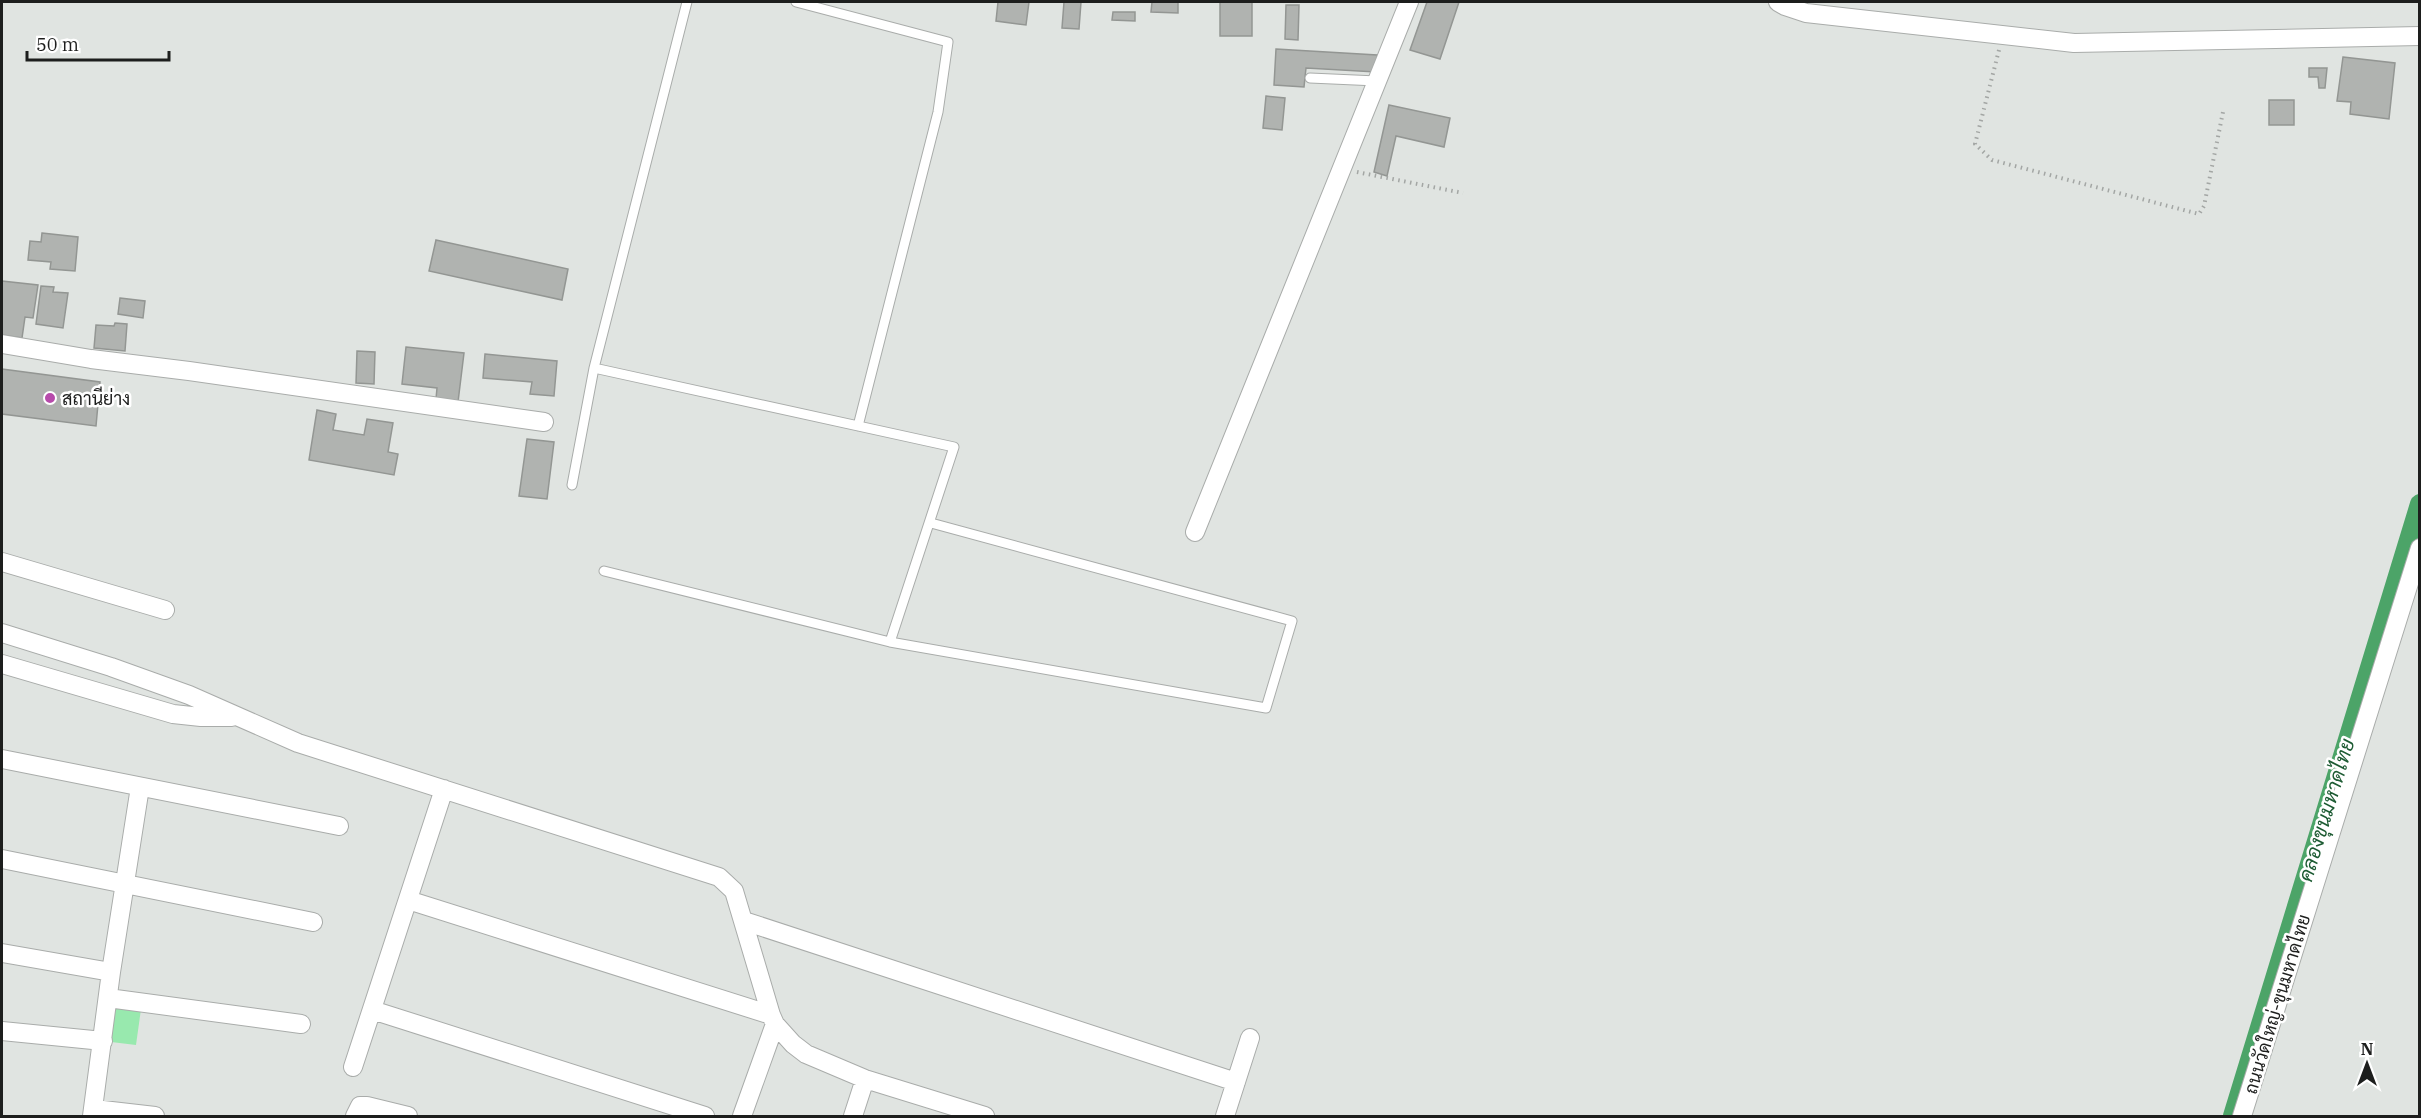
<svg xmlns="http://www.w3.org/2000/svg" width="2421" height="1118" font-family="'IBM Plex Serif',Sarabun,serif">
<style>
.green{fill:#98e9ae}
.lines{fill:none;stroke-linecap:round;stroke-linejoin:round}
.canal{stroke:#4ca468;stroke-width:20}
.building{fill:#b0b3b0;stroke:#939693;stroke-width:1.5}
.lane-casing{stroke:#a9acaa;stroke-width:11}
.street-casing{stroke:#a9acaa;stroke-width:20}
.path{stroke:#a3a6a4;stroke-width:4;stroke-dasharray:1.5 4.5;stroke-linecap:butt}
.lane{stroke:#fff;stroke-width:9}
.street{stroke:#fff;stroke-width:18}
.poi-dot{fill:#b74bab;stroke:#fff;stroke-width:2}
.labels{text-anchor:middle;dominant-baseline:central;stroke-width:5;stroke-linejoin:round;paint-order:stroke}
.poi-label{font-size:18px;fill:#1d1e1d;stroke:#fff;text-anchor:start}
.street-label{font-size:18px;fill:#1d1e1d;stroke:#fff}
.water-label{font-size:20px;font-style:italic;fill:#1d5b33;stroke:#fff}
</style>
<rect width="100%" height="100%" fill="#e0e4e1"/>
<!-- green -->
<path class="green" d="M 108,998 L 142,1002 L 136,1045 L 103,1041 Z"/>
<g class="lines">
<!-- canal -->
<path class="canal" d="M 2233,1116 L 2420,504"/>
</g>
<!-- building -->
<path class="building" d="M 998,2 L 1029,2 L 1026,25 L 996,21 Z
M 1064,2 L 1081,2 L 1079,29 L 1062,28 Z
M 1152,2 L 1178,2 L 1178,13 L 1151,12 Z
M 1220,2 L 1252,2 L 1252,36 L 1220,36 Z
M 1427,2 L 1459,2 L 1440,59 L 1410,50 Z
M 1286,5 L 1299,5 L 1298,40 L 1285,39 Z
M 1113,12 L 1135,12 L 1135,21 L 1112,20 Z
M 1276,49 L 1377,55 L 1376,72 L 1306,68 L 1304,87 L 1274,85 Z
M 2343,57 L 2395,63 L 2389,119 L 2350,114 L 2351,102 L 2337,101 Z
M 2309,68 L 2327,68 L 2325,88 L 2319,88 L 2318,77 L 2309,77 Z
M 1266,96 L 1285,98 L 1282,130 L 1263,128 Z
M 2269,100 L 2294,100 L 2294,125 L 2269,125 Z
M 1389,105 L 1450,118 L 1444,147 L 1396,136 L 1387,176 L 1374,172 Z
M 42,233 L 78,237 L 75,271 L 50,269 L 51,262 L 28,260 L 30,241 L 41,242 Z
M 436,240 L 568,269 L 562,300 L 429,271 Z
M 2,281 L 38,285 L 33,318 L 25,317 L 22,338 L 2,335 Z
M 41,286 L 54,287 L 53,292 L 68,293 L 63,328 L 36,324 Z
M 120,298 L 145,301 L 143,318 L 118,314 Z
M 115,323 L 127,324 L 125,351 L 94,348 L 96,325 L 114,326 Z
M 406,347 L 464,353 L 458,402 L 436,399 L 437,388 L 402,384 Z
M 357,351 L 375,352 L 374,384 L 356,383 Z
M 485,354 L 557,361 L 554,396 L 530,394 L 532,382 L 483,378 Z
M 2,369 L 100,382 L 96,426 L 2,414 Z
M 317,410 L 336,414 L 333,430 L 364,435 L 367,419 L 393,423 L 388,452 L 398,454 L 394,475 L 309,460 Z
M 527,439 L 554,442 L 547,499 L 519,496 Z"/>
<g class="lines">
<defs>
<path id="lane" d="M 796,2 L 948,42 L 938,112 L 858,426
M 1310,78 L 1377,81
M 594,368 L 954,447 L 890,642
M 572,485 L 594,368 L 687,2
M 604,571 L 890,642 L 1266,708 L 1292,621 L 931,523"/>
<path id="street" d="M 1778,2 L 1785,6 L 1806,13 L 2074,43 L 2420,36
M 2,344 L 91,359 L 189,371 L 544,422
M 1195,532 L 1409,2
M 2,562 L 165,610
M 2,633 L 111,667 L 189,695 L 298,743 L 719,877 L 734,891 L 771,1015 L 775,1024 L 793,1044 L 806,1054 L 865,1079 L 985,1116
M 2,664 L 173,714 L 201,717 L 232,717
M 2,759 L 339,826
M 2,859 L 313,922
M 408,900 L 771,1015
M 744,921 L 1236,1082
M 2,953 L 111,972
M 108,998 L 301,1024
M 372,1010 L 705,1116
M 2,1031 L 103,1041
M 353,1067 L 444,789
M 94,1109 L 155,1116
M 92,1116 L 111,972 L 140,787
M 355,1116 L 360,1106 L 367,1106 L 408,1116
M 742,1116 L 775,1024
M 853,1116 L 865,1079
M 1225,1116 L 1250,1038
M 2242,1116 L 2420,548"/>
</defs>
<!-- lane casing -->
<use href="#lane" class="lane-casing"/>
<!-- street casing -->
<use href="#street" class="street-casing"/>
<!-- path -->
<path class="path" d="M 1999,50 L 1975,144 L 1992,160 L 2199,214 L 2204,206 L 2223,112
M 1357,172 L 1463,193"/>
<!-- lane -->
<use href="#lane" class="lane"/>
<!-- street -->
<use href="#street" class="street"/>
</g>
<!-- markers -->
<circle class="poi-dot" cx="50" cy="398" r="6"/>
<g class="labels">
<!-- poi labels -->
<g class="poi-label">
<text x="62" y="398">สถานีย่าง</text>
</g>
<!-- street labels -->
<g class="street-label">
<text transform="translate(2277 1004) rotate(-73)">ถนนวัดใหญ่-ขุนมหาดไทย</text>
</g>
<!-- water labels -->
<g class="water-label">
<text transform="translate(2326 810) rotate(-73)">คลองขุนมหาดไทย</text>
</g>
</g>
<!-- border -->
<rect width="2421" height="1118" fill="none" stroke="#1d1e1d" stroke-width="6"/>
<!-- north arrow -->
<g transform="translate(2367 1064)" stroke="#ffffff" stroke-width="4.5" paint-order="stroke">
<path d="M0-4.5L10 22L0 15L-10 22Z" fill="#1d1e1d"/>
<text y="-9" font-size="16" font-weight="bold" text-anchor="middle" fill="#1d1e1d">N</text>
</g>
<!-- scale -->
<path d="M27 51v9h142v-9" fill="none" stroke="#1d1e1d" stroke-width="3"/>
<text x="36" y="51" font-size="18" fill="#1d1e1d" stroke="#ffffff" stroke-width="4.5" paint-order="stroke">50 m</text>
</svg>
